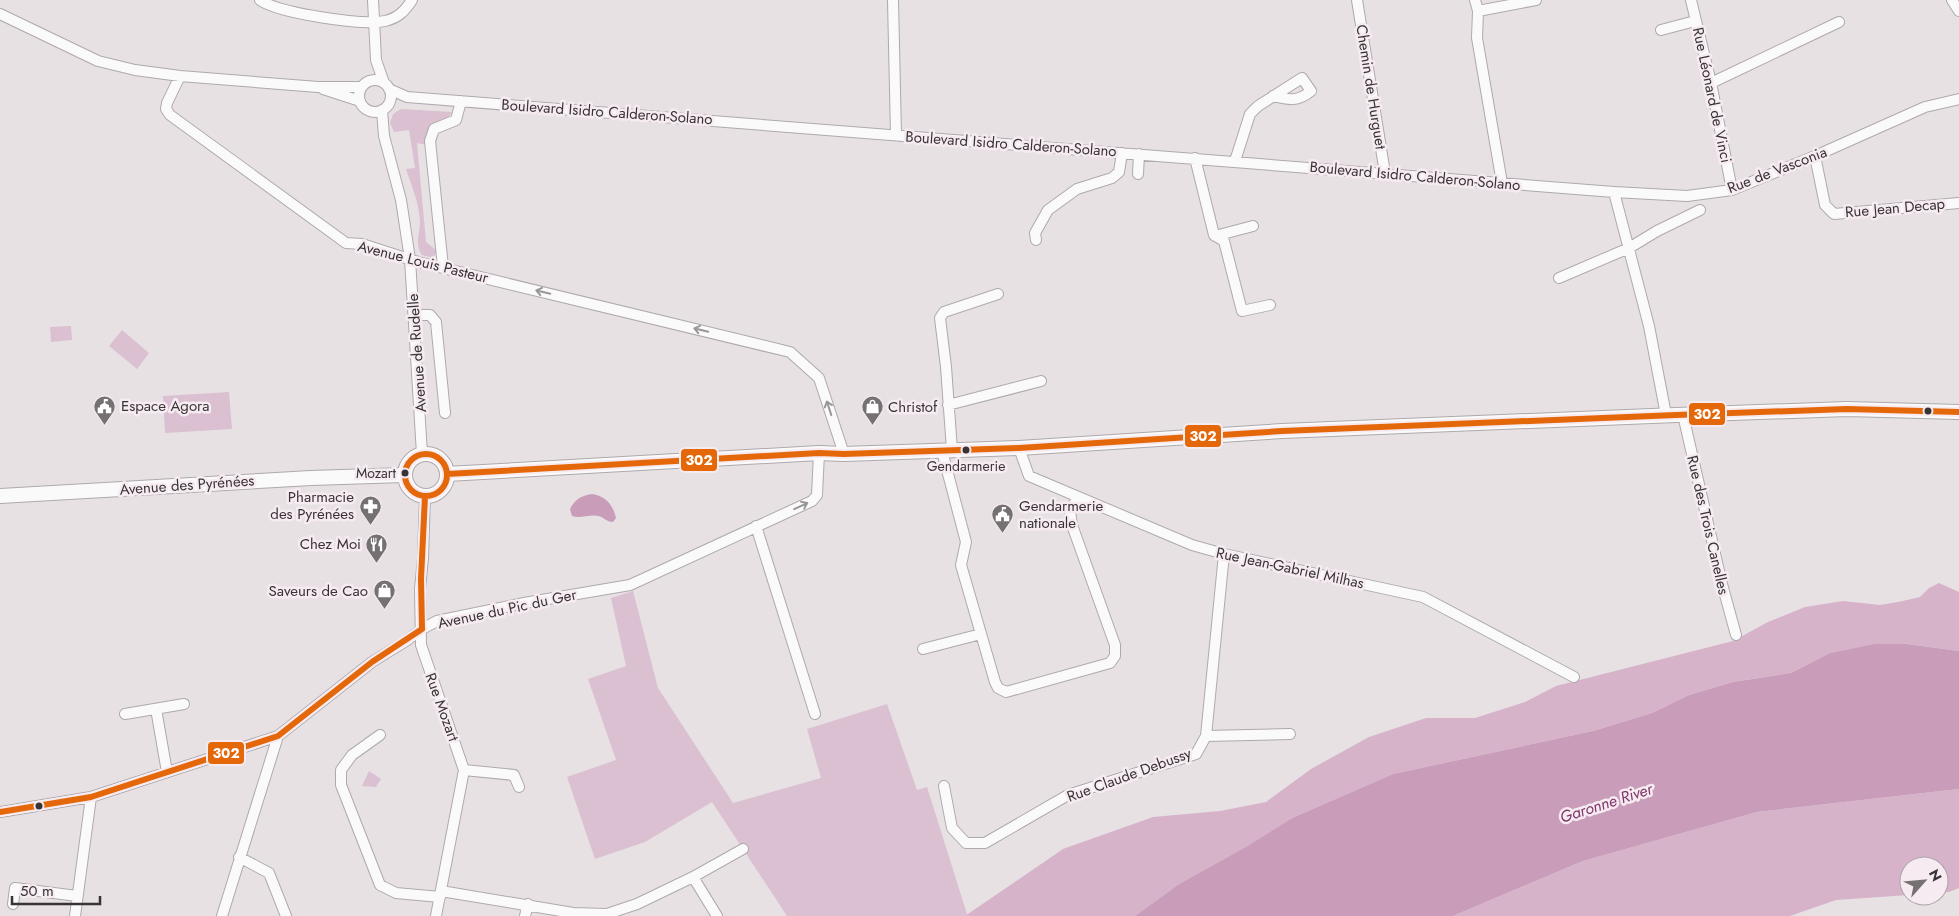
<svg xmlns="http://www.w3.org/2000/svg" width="1959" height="916" font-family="Jost,sans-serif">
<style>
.green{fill:#dac0d0}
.forest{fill:#d7b3ca}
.water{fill:#c99db9}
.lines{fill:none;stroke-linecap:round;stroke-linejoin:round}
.minor-casing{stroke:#aea9ac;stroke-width:12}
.secondary-casing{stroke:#aea9ac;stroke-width:16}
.minor{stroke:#fbfafb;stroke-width:10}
.secondary{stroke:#fbfafb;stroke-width:14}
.bus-1-casing{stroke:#f7ebf2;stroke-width:10}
.bus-1{stroke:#e46809;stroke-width:6}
.oneway{stroke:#9a9798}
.bus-dot{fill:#383436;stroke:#f7ebf2;stroke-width:2}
.labels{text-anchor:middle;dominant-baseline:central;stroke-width:5;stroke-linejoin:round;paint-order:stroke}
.bus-label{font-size:14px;fill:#383436;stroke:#f7ebf2}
.street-label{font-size:15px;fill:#383436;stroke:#f7ebf2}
.poi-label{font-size:15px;fill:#383436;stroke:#f7ebf2;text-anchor:start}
.water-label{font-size:16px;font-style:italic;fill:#7f3668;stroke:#f7ebf2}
.line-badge{stroke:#f7ebf2;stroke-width:2}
.badge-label{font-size:14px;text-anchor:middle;font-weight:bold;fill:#fff}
</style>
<rect width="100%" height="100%" fill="#e7e1e4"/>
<!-- green -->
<path class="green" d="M 401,109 L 452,112 L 427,145 L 417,143 L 426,242 L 437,251 L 433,258 L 422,255 C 415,246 419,234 420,224 C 420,205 412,187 406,169 L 415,168 L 409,130 L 394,132 L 390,123 L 393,114 Z
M 71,326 L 72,340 L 51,342 L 50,327 Z
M 122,330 L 149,353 L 137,369 L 109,346 Z
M 229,392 L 232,429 L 165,433 L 163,396 Z
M 633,591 L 658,688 L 733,803 L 821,778 L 807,729 L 887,704 L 917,790 L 927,787 L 967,914 L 965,916 L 787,916 L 712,802 L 645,842 L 595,859 L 567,777 L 616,760 L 588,679 L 626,666 L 611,598 Z
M 369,771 L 381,779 L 376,787 L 362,786 Z"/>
<!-- forest -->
<path class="forest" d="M 1939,583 L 1959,592 L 1959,651 L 1907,644 L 1875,644 L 1830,653 L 1791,673 L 1733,682 L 1689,695 L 1652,713 L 1593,731 L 1393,774 L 1292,818 L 1249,845 L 1179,884 L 1135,916 L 965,916 L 1063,849 L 1153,817 L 1220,811 L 1266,802 L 1311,769 L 1369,737 L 1426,718 L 1475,718 L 1525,702 L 1556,686 L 1733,641 L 1768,622 L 1805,607 L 1843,601 L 1880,605 L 1898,602 L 1920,597 L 1929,588 Z
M 1959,789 L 1959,888 L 1949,892 L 1939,893 L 1939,866 L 1909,866 L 1909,895 L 1836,900 L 1790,916 L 1453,916 L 1583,861 L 1757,812 Z"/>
<!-- water -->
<path class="water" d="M 592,494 C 606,496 613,505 616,518 L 613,522 C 606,522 604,517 598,516 C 589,514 581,519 572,516 L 570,509 C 575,499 581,496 592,494 Z
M 1874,644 L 1907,644 L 1959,651 L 1959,789 L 1757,812 L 1583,861 L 1453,916 L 1135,916 L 1179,884 L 1249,845 L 1292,818 L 1393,774 L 1593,731 L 1652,713 L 1689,695 L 1733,682 L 1791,673 L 1830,653 Z"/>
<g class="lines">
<defs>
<path id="minor" d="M 260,0 C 279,13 362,26 385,21 C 398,18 405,11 412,0
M 373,0 L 376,60 L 384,83
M 893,0 L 896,135
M 1357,0 L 1385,173
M 1475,0 L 1478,11 L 1477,38 L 1502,183
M 1691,0 L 1711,83 L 1732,190
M 1952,0 L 1959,11
M 1478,11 L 1536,0
M 0,14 L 98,61 L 135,70 L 180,76 L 318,87 L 362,87
M 1661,30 L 1695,21
M 180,76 L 167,103 L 166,109 L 170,115 L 346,243 L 362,244 L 418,262 L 790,352 L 819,378 L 844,454
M359 96a16 16 0 1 1 32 0a16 16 0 1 1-32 0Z
M 1711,83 L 1839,22
M 323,89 L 360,101
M 389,89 L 407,97 L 1614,192 L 1687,196 L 1732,190 L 1815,156 L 1925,107 L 1959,99
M 382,110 L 384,136 L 401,200 L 410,259 L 422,454
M 1815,156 L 1825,205 L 1834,214 L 1959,203
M 1195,158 L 1214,235 L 1224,241 L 1242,311 L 1270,305
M 1235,161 L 1250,114 L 1258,106 L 1302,78 L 1311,91 C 1298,102 1289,100 1273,96
M 1138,174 L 1139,154
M 1614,192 L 1649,326 L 1666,415
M 1215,236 L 1253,226
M 1036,240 L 1035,233 L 1048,210 L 1077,189 L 1112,178 L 1119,172 L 1122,153
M 443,267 L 430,141 L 434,129 L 456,120 L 461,101
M 1559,278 L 1629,248 L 1657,231 L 1700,210
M 415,315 L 430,315 L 436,322 L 445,413
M 948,405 L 1041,381
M 1683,415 L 1722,584 L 1736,635
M 1019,448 L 1029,476 L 1192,545 L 1224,554 L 1423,597 L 1574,677
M 952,450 L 946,367 L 940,318 L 944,312 L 998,294
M 942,451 L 966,542 L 961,565 L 995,682 L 998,688 L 1006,692 L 1110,663 L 1115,656 L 1115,645 L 1072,525 L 1070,511 L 1078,497
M 425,496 L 423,558 L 420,589 L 421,645 L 464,770 L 436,916
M 756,526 L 815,714
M 923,649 L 981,634
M 156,709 L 167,772
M 125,714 L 184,704
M 380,735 L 352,755 L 341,770 L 341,785 L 380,885 L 396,893 L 440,897
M 1206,736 L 1290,734
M 464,770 L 514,775 L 519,787
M 944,786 L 952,828 L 966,843 L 985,843 L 1068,795 L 1196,754 L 1206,736 L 1224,554
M 0,812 L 91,797 L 278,736 L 372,662 L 406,641 L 422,629 L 437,621 L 524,603 L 630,585 L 812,501 L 817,495 L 819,453
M 239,857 L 269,873 L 286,916
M 693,877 L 717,916
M 441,891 L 573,913 L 607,914 L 637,904 L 693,877 L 743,849
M 13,904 L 15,888 L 77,896
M 75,916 L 91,797
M 222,916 L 278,736
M 525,916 L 528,904"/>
<path id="secondary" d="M405 475a21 21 0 1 1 42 0a21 21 0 1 1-42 0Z
M 447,474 L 819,453 L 844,454 L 1019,448 L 1282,431 L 1676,415 L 1847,409 L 1959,412
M 0,496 L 311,478 L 404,475"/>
</defs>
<!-- minor casing -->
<use href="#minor" class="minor-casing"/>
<!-- secondary casing -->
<use href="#secondary" class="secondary-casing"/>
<!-- minor -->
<use href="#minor" class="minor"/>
<!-- secondary -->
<use href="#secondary" class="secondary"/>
<defs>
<path id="bus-1" d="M405 475a21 21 0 1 1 42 0a21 21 0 1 1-42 0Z
M 447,474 L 819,453 L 844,454 L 1019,448 L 1282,431 L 1676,415 L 1847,409 L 1959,412
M 422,629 L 421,579 L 425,496
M 0,812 L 91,797 L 278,736 L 372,662 L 422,629"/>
</defs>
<!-- bus-1 casing -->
<use href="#bus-1" class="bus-1-casing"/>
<!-- bus-1 -->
<use href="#bus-1" class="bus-1"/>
</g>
<!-- one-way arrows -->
<defs><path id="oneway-shaft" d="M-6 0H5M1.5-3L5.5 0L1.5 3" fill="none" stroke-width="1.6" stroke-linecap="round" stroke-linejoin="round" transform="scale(1.25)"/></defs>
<g class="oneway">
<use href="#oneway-shaft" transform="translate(543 292) rotate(-166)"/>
<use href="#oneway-shaft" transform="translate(701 330) rotate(-166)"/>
<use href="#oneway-shaft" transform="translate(829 408) rotate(-108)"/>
<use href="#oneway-shaft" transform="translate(801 506) rotate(-25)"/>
</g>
<!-- icons -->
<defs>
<symbol id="civic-pin" viewBox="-11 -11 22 30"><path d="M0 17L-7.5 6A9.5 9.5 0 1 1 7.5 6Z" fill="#757173" stroke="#f7ebf2"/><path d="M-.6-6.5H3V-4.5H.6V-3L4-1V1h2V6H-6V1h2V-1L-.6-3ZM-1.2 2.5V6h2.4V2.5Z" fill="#fff"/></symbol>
<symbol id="shop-pin" viewBox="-11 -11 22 30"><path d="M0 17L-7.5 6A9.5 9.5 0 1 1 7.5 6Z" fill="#757173" stroke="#f7ebf2"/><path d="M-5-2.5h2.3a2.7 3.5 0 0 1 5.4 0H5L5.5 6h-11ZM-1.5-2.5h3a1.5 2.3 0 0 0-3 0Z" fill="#fff"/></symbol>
<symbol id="pharmacy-pin" viewBox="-11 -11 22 30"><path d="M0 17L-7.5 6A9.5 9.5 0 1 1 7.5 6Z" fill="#757173" stroke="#f7ebf2"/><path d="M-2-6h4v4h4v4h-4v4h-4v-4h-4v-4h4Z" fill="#fff"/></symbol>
<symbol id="restaurant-pin" viewBox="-11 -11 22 30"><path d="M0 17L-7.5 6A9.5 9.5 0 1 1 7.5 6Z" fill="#757173" stroke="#f7ebf2"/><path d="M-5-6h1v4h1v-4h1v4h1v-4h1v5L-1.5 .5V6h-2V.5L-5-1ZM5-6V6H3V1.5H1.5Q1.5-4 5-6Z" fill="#fff"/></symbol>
</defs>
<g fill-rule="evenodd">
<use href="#civic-pin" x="92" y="394" width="25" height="34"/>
<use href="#shop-pin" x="860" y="394" width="25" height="34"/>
<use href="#pharmacy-pin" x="358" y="494" width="25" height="34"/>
<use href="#civic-pin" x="990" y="502" width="25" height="34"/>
<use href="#restaurant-pin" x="364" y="532" width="25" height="34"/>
<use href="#shop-pin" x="372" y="578" width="25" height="34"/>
</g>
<!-- markers -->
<g class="bus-dot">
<circle cx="1928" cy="411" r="4.5"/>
<circle cx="966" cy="450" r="4.5"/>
<circle cx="405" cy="473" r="4.5"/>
<circle cx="39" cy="806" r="4.5"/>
</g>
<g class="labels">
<!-- bus labels -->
<g class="bus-label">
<text x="966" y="466">Gendarmerie</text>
<text x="396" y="473" text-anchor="end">Mozart</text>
</g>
<!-- street labels -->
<g class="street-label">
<text transform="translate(1371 87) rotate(81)">Chemin de Hurguet</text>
<text transform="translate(1712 95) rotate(78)">Rue Léonard de Vinci</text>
<text transform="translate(607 112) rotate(4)">Boulevard Isidro Calderon-Solano</text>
<text transform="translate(1011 144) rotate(4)">Boulevard Isidro Calderon-Solano</text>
<text transform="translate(1777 170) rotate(-21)">Rue de Vasconia</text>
<text transform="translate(1415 176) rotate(5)">Boulevard Isidro Calderon-Solano</text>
<text transform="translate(1895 208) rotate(-5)">Rue Jean Decap</text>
<text transform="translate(423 262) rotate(14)">Avenue Louis Pasteur</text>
<text transform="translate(417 353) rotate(-94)">Avenue de Rudelle</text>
<text transform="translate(187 485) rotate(-4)">Avenue des Pyrénées</text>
<text transform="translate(1708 525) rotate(77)">Rue des Trois Canelles</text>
<text transform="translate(1290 568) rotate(12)">Rue Jean-Gabriel Milhas</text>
<text transform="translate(507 609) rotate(-12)">Avenue du Pic du Ger</text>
<text transform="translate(442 707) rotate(70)">Rue Mozart</text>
<text transform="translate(1129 775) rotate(-20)">Rue Claude Debussy</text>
</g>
<!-- poi labels -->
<g class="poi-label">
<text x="121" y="406">Espace Agora</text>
<text x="888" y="407">Christof</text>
<text x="354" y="497" text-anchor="end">Pharmacie<tspan x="354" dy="17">des Pyrénées</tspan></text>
<text x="1019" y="506">Gendarmerie<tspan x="1019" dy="17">nationale</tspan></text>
<text x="361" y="544" text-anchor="end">Chez Moi</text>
<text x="368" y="591" text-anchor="end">Saveurs de Cao</text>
</g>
<!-- water labels -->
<g class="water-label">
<text transform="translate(1606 803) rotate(-18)">Garonne River</text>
</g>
</g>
<g class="line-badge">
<rect x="1688" y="402" width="38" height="24" rx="5" fill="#e46809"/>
<rect x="1184" y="424" width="38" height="24" rx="5" fill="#e46809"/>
<rect x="680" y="448" width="38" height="24" rx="5" fill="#e46809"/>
<rect x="207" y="741" width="38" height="24" rx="5" fill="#e46809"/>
</g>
<g class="badge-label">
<text x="1707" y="419">302</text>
<text x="1203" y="441">302</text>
<text x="699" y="465">302</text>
<text x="226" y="758">302</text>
</g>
<!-- north arrow -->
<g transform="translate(1924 881) rotate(63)"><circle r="24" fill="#f7ebf2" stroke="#aba2a7"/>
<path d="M0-4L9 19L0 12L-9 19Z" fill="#757173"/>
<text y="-8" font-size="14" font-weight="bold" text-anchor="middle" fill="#383436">N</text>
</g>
<!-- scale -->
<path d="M12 896v8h88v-8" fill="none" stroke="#383436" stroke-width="2.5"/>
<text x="20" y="896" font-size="15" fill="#383436" stroke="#f7ebf2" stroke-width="4" paint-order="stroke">50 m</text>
</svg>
